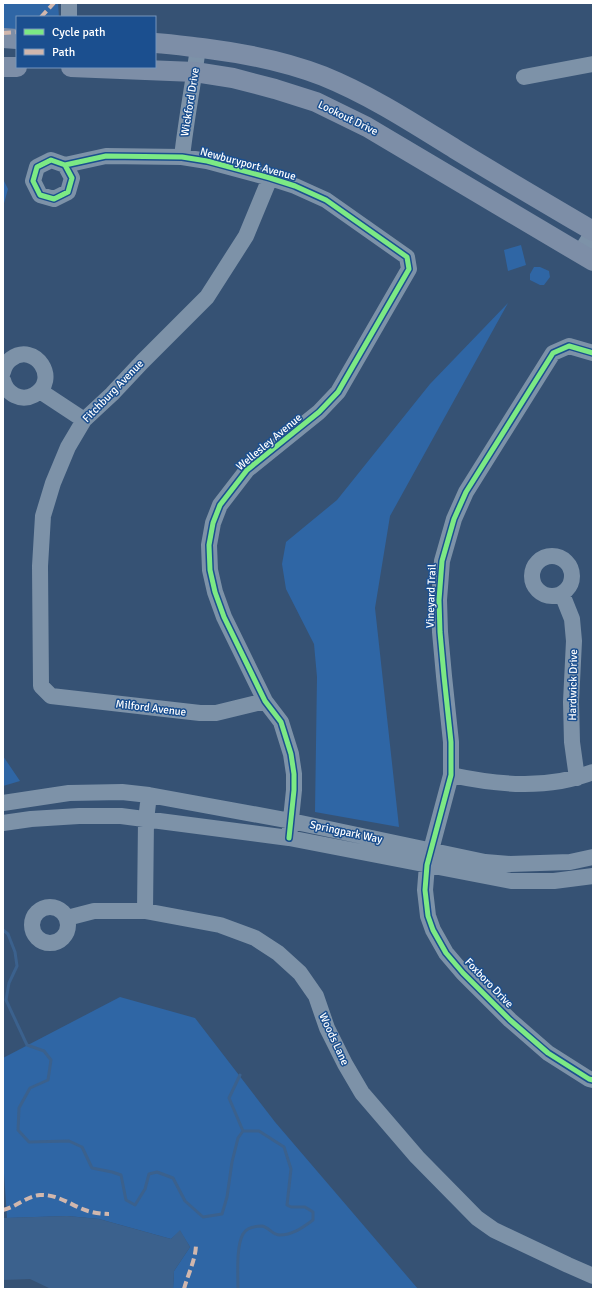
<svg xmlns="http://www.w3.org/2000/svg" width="596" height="1292" font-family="Signika,sans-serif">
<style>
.green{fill:#2f66a5}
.water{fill:#3b618d}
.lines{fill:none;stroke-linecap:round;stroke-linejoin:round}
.stream{stroke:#3b618d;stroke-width:3}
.minor{stroke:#7d92a8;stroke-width:16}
.major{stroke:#7d8ea7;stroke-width:20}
.quiet{stroke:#d1b7ad;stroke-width:4;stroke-dasharray:8 4;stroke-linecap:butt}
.cycleway-casing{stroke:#1b4f8f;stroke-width:8}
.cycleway{stroke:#7ce984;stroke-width:5}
.labels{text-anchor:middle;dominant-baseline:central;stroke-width:3;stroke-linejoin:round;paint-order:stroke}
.street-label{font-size:11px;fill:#fff;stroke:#1b4f8f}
</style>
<rect width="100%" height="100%" fill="#365274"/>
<!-- green -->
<path class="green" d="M 3,3 L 58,3 L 59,17 L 17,17 L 17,33 L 3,32 Z
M 3,179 L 8,189 L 3,207 Z
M 521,245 L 526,265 L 508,271 L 504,250 Z
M 534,267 L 540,267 L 549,271 L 550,277 L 544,285 L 540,285 L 530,280 L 530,274 Z
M 508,303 L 390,516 L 375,608 L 399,827 L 315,812 L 317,677 L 314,644 L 286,589 L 282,564 L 286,542 L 337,500 L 430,384 Z
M 3,756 L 20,781 L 3,786 Z
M 120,997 L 195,1018 L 275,1122 L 418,1289 L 173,1289 L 174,1271 L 190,1247 L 180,1231 L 171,1239 L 99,1219 L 67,1216 L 7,1218 L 3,1159 L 3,1058 Z"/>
<!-- water -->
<path class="water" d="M 67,1216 L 99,1219 L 171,1239 L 180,1230 L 190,1247 L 174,1271 L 173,1289 L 51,1289 L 30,1279 L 3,1280 L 3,1218 Z"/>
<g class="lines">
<!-- stream -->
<path class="stream" d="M 3,930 L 8,934 L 15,952 L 17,966 L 9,983 L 6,1000 L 27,1045 L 44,1051 L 51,1060 L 48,1080 L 30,1088 L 19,1108 L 18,1130 L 29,1142 L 69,1141 L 82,1147 L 92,1168 L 112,1172 L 121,1175 L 126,1200 L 135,1205 L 145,1189 L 149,1174 L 157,1172 L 173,1178 L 185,1201 L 203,1217 L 222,1214 L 227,1197 L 232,1162 L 238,1138 L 243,1131 L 259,1131 L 284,1147 L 291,1169 L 287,1205 L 291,1207 L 305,1207 L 313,1212 L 313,1220 C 303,1227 293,1235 280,1235 C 272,1235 269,1227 262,1226 C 255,1226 247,1227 243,1234 C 236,1246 238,1275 238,1289
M 240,1075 L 229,1098 L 243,1131"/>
<!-- minor -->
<path class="minor" d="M 69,3 L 69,17
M 524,77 L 593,64
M 182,157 C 186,121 193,84 198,48
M 65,165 L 72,178 L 68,192 L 54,199 L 40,195 L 33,181 L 37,167 L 51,160 L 65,165 L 106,156 L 182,157 L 207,161 L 270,178 L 295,186 L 326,200 L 407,257 L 409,269 L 338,392 L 319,412 L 247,470 L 220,505 L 213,523 L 209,545 L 210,570 L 215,592 L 224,617 L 265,701 L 281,722 L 291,754 L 294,774 L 294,790 L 289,838
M 580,253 L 593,232
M 593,353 L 569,346 L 553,353 L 466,492 L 454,519 L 442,561 L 439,600 L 440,632 L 444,676 L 451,742 L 451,775 L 427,865 L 425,890 L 428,916 L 433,930 L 446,953 L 463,973 L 510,1020 L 548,1053 L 589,1079 L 593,1080
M 3,372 C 4,367 7,362 11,359 C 35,341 61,380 34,395 C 21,402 6,394 3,380
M 40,391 L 84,420
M532 576a20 20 0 1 1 40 0a20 20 0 1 1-40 0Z
M 562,594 L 572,619 L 574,641 L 571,702 L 572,742 L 577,778
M 265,701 L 216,713 L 200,713 L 51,696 L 41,686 L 40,566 L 43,516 L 53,483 L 68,447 L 84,420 L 112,394 L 142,362 L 207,297 L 246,236 L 270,178
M 451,775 C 498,785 547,790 593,772
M 3,803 L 69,793 L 122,792 L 149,795 L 291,821 L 485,862 L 510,864 L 570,862 L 593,857
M 3,823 L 31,819 L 79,816 L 121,816 L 289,838 L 511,881 L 554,881 L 593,876
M32 925a18 18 0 1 1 36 0a18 18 0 1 1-36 0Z
M 145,911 L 146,820 L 149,795
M 67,918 L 94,911 L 145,911 L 220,925 L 255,938 L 278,953 L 300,973 L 316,996 L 327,1028 L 345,1064 L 362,1093 L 417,1157 L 477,1218 L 494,1230 L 568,1265 L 593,1276"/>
<!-- major -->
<path class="major" d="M 3,38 L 17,39
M 155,43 C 173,44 191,47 209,49 C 248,54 287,62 323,76 C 370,95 413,123 455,149 C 501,177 547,204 593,231
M 3,67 L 17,67
M 71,67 L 195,72 L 233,78 L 275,89 L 316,102 L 367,127 L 593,261"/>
<!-- quiet -->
<path class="quiet" d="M 41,17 L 54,3
M 3,33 L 17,32
M 3,1210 C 16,1207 27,1196 40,1195 C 58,1194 72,1206 88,1211 C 95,1213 102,1214 109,1214
M 184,1289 C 188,1274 196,1259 196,1244"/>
<defs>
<path id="cycleway" d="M 65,165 L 72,178 L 68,192 L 54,199 L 40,195 L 33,181 L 37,167 L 51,160 L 65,165 L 106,156 L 182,157 L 207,161 L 270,178 L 295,186 L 326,200 L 407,257 L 409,269 L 338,392 L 319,412 L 247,470 L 220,505 L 213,523 L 209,545 L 210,570 L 215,592 L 224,617 L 265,701 L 281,722 L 291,754 L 294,774 L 294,790 L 289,838
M 593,353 L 569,346 L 553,353 L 466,492 L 454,519 L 442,561 L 439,600 L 440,632 L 444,676 L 451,742 L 451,775 L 427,865 L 425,890 L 428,916 L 433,930 L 446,953 L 463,973 L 510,1020 L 548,1053 L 589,1079 L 593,1080"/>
</defs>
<!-- cycleway casing -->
<use href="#cycleway" class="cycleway-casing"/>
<!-- cycleway -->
<use href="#cycleway" class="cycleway"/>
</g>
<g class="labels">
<!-- street labels -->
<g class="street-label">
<text transform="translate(190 102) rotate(-81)">Wickford Drive</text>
<text transform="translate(348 118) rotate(26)">Lookout Drive</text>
<text transform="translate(248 164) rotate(15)">Newburyport Avenue</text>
<text transform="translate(113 391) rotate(-46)">Fitchburg Avenue</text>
<text transform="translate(269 442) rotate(-40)">Wellesley Avenue</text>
<text transform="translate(431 596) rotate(-88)">Vineyard Trail</text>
<text transform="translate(573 685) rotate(-89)">Hardwick Drive</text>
<text transform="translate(151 708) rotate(7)">Milford Avenue</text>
<text transform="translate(346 832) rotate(12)">Springpark Way</text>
<text transform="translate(489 983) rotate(46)">Foxboro Drive</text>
<text transform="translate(334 1039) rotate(65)">Woods Lane</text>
</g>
</g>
<!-- border -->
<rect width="596" height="1292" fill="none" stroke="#ffffff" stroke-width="8"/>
<!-- legend -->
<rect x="16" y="16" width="140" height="52" fill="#1b4f8f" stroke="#7695bc"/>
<rect x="24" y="29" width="20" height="6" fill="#7ce984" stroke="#7695bc"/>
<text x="52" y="36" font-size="12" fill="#ffffff">Cycle path</text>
<rect x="24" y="49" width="20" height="6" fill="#d1b7ad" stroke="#7695bc"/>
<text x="52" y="56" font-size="12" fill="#ffffff">Path</text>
</svg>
